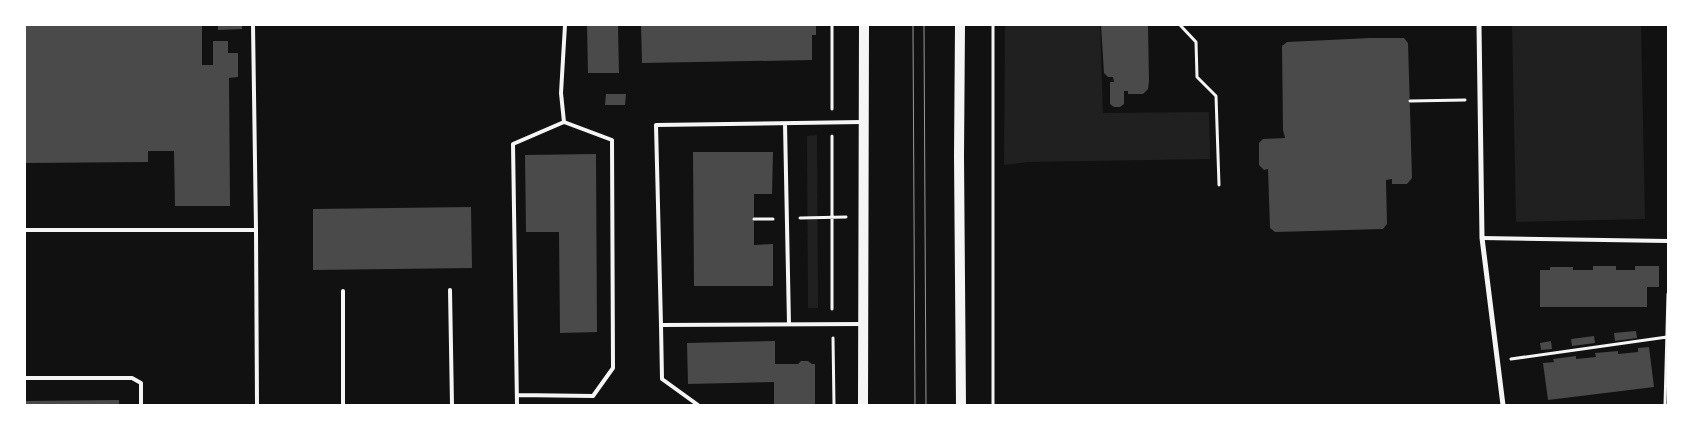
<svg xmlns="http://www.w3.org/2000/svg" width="1693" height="430" font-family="'Fira Sans Condensed',sans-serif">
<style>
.green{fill:#202020}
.building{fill:#4a4a4a}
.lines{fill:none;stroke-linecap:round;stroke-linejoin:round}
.path{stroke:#f5f5f5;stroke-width:3}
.service{stroke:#f5f5f5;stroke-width:4}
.minor{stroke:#f5f5f5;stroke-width:5}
.secondary{stroke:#f5f5f5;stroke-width:10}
.tram{stroke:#9a9a9a;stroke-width:1}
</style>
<rect width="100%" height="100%" fill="#111"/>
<!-- green -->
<path class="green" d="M 1005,25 L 1100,25 L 1103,113 L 1209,112 L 1210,159 L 1027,162 L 1004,165 Z
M 1512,25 L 1641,25 L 1645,219 L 1516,222 Z
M 817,135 L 818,308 L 808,308 L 807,136 Z"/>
<!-- building -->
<path class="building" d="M 25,25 L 202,25 L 202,65 L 213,65 L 213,41 L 228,41 L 228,53 L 238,53 L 238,77 L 229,78 L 230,206 L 175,206 L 174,151 L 148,151 L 148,162 L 25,163 Z
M 218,25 L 242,25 L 242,29 L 218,30 Z
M 587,25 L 618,25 L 619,73 L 588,73 Z
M 641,25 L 816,25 L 816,35 L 812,35 L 812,60 L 642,63 Z
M 1101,25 L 1148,25 L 1149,81 L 1148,89 L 1143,94 L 1128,94 L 1128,91 L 1124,91 L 1124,104 L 1120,107 L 1114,107 L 1110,104 L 1110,82 L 1114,82 L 1113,77 L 1108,77 L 1104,73 Z
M 1370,38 L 1404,38 L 1408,43 L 1412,178 L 1407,184 L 1392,184 L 1392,179 L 1386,180 L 1387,224 L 1383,229 L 1275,232 L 1270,228 L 1268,169 L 1264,170 L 1259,165 L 1259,143 L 1263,139 L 1285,138 L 1283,130 L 1282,46 L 1287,42 Z
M 606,94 L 626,94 L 625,105 L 605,105 Z
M 693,152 L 773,152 L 772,194 L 754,194 L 754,245 L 773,244 L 773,286 L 694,286 Z
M 596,154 L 597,332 L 560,333 L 559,232 L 526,232 L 525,155 Z
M 471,207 L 472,268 L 313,270 L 313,209 Z
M 1593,266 L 1616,266 L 1616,270 L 1635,270 L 1635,266 L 1659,266 L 1659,287 L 1647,287 L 1647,307 L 1540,307 L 1540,270 L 1550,270 L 1550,267 L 1573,267 L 1573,270 L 1593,270 Z
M 1636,331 L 1637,338 L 1615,341 L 1614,333 Z
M 1594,336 L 1595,343 L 1572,346 L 1571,339 Z
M 775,341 L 775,364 L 798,364 L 801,361 L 808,361 L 812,364 L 815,364 L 815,405 L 774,405 L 774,382 L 688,384 L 687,343 Z
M 1551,341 L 1552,349 L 1541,350 L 1540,343 Z
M 1649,347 L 1654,387 L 1548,400 L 1543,363 L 1554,362 L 1553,359 L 1576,356 L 1576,359 L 1596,357 L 1595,353 L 1618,351 L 1618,354 L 1638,352 L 1638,348 Z
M 119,400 L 119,405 L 25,405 L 25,401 Z"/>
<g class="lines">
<!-- path -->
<path class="path" d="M 1180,25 L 1196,42 L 1197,77 L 1216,96 L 1219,185
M 1410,101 L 1465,100
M 832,109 L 832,25
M 832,136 L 832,309
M 800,218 L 846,217
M 754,219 L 773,219
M 833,338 L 834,405
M 1511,359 L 1667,337
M 993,405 L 993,25
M 1665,405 L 1668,294"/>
<!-- service -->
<path class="service" d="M 253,25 L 256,230
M 862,122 L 656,125 L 661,325 L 863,324
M 785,124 L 789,324
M 25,230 L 256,230 L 257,405
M 1482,238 L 1668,241
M 450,290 L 452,405
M 343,291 L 343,405
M 661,325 L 662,379 L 698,405
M 25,378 L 132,378 L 141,383 L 141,405
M 517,395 L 593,396 L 613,368 L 612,140 L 564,122 L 561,93 L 565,25
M 517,405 L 513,144 L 564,122"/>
<!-- minor -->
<path class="minor" d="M 1479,25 L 1482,238 L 1503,405"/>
<!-- secondary -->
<path class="secondary" d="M 960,25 L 959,156 L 961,405
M 863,405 L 864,25"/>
<!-- tram -->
<path class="tram" d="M 913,25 L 915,405
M 924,25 L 926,405"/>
</g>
<!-- border -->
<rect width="1693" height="430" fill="none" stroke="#ffffff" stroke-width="52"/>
</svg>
